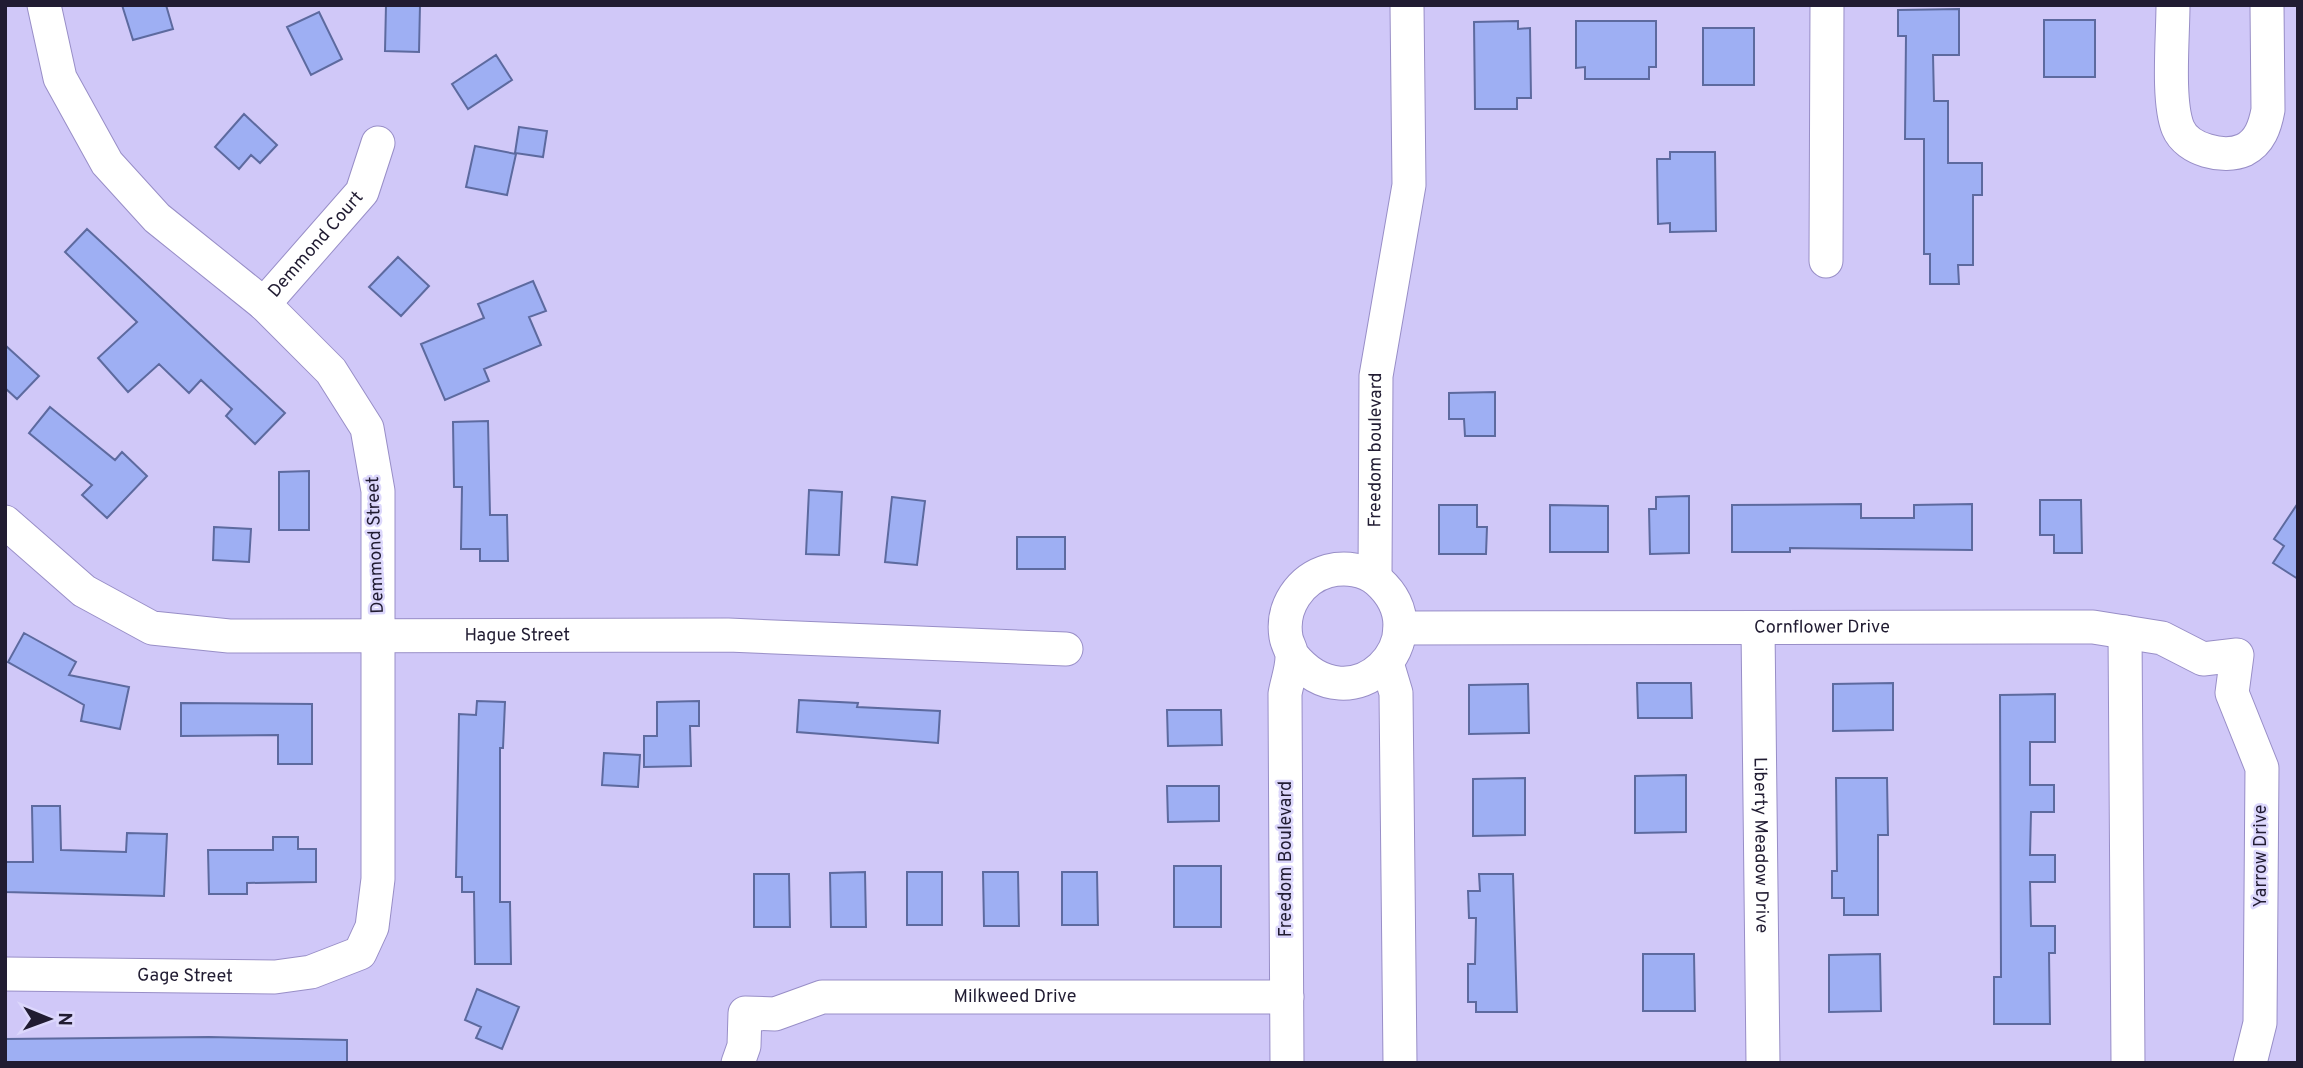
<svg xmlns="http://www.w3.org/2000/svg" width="2303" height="1068" font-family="Overpass,sans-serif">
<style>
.building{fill:#9eaff3;stroke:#5d6a9f;stroke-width:2}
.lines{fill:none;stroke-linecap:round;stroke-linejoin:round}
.minor-casing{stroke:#988ec7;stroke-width:35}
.minor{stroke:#fff;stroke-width:33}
.labels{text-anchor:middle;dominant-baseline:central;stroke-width:5;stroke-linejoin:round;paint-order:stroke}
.street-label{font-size:18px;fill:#211c32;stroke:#dcd7fc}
</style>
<rect width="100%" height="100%" fill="#d0c8f8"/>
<!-- building -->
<path class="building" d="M 122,5 L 166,5 L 173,29 L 133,40 Z
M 386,5 L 420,5 L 419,52 L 385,51 Z
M 1959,9 L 1959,55 L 1933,55 L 1934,101 L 1948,101 L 1948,163 L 1982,163 L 1982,195 L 1973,195 L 1973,265 L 1958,265 L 1959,284 L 1930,284 L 1930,254 L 1924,254 L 1924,139 L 1905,139 L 1906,36 L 1898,36 L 1898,10 Z
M 319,12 L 342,59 L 311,75 L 287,27 Z
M 2044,20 L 2095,20 L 2095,77 L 2044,77 Z
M 1518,21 L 1518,29 L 1530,28 L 1531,98 L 1517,98 L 1517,109 L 1475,109 L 1474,22 Z
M 1576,21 L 1656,21 L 1656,67 L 1649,67 L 1649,79 L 1585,79 L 1585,67 L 1576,68 Z
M 1703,28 L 1754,28 L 1754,85 L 1703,85 Z
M 496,55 L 512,80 L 468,109 L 452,84 Z
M 244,114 L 277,145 L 260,163 L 251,155 L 239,169 L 215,147 Z
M 519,127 L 547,131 L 543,157 L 515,153 Z
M 475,146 L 516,154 L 507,195 L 466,187 Z
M 1670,152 L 1715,152 L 1716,231 L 1670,232 L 1670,223 L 1658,224 L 1657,159 L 1670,159 Z
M 87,229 L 285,413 L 255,444 L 226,416 L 232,409 L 201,380 L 189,393 L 159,364 L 128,392 L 98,358 L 137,322 L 65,252 Z
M 398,257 L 429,286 L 401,316 L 369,287 Z
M 533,281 L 546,311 L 529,317 L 541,345 L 484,369 L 489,381 L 445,400 L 421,344 L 484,318 L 478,304 Z
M 5,345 L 39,376 L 17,399 L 5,388 Z
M 1495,392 L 1495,436 L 1465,436 L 1464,419 L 1449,419 L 1449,393 Z
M 50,407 L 115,460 L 122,452 L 147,476 L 107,518 L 82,495 L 92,485 L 29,433 Z
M 488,421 L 490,515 L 507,515 L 508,561 L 480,561 L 480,549 L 461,549 L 462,487 L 454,487 L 453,422 Z
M 309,471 L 309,530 L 279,530 L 279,472 Z
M 809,490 L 842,492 L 839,555 L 806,554 Z
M 1689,496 L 1689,553 L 1650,554 L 1649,509 L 1656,509 L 1656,497 Z
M 892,497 L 925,501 L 917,565 L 885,562 Z
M 2040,500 L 2081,500 L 2082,553 L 2054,553 L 2054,535 L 2040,535 Z
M 2298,503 L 2298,579 L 2273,563 L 2284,546 L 2274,539 Z
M 1861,504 L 1861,518 L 1914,518 L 1914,505 L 1972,504 L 1972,550 L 1790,548 L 1790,552 L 1732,552 L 1732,505 Z
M 1439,505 L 1477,505 L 1477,527 L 1487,527 L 1486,554 L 1439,554 Z
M 1550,505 L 1608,506 L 1608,552 L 1550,552 Z
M 214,527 L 251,529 L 249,562 L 213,560 Z
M 1017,537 L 1065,537 L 1065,569 L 1017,569 Z
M 24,633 L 76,662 L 69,675 L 129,687 L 120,729 L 81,721 L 84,705 L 8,662 Z
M 1637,683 L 1691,683 L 1692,718 L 1638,718 Z
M 1893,683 L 1893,730 L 1833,731 L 1833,684 Z
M 1528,684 L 1529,733 L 1469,734 L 1469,685 Z
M 2055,694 L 2055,742 L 2030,742 L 2030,785 L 2054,785 L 2054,812 L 2031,812 L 2030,855 L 2055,855 L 2055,882 L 2030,882 L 2031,926 L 2055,926 L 2055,953 L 2049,953 L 2050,1024 L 1994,1024 L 1994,977 L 2001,977 L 2000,695 Z
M 799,700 L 858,703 L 857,707 L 940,711 L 938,743 L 797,732 Z
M 477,701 L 505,702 L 503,748 L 500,748 L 500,902 L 510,902 L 511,964 L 475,964 L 474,892 L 462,892 L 462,877 L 456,877 L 459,714 L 476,715 Z
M 699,701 L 699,726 L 690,726 L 691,766 L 644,767 L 644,736 L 657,736 L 657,702 Z
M 181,703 L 312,704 L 312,764 L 278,764 L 278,735 L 181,736 Z
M 1167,710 L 1221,710 L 1222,745 L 1168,746 Z
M 604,753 L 640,755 L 638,787 L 602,785 Z
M 1686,775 L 1686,832 L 1635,833 L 1635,776 Z
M 1525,778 L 1525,835 L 1473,836 L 1473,779 Z
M 1836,778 L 1887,778 L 1888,835 L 1878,835 L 1878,915 L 1844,915 L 1844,898 L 1832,898 L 1832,871 L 1837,871 Z
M 1167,786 L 1219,786 L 1219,821 L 1168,822 Z
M 32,806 L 60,806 L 61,850 L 126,852 L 127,833 L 167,834 L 164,896 L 5,892 L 5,862 L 33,862 Z
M 273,837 L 298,837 L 298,849 L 316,849 L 316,882 L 247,883 L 247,894 L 209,894 L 208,850 L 273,850 Z
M 1174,866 L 1221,866 L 1221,927 L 1174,927 Z
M 865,872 L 866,927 L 831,927 L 830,873 Z
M 907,872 L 942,872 L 942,925 L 907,925 Z
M 983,872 L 1018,872 L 1019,926 L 984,926 Z
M 1062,872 L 1097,872 L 1098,925 L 1062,925 Z
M 754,874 L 789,874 L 790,927 L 754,927 Z
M 1479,874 L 1513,874 L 1517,1012 L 1476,1012 L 1476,1002 L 1468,1002 L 1468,964 L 1475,964 L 1476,918 L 1469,918 L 1468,891 L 1480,891 Z
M 1643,954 L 1694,954 L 1695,1011 L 1643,1011 Z
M 1880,954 L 1881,1011 L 1829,1012 L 1829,955 Z
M 477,989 L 519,1007 L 502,1049 L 476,1038 L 481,1027 L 465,1020 Z
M 209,1037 L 347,1040 L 347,1063 L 5,1063 L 5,1039 Z"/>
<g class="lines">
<defs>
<g id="minor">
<path d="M 2173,5 C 2173,37 2167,101 2178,128 C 2187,150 2224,159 2244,150 C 2260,142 2265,126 2268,110 L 2267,5"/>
<path d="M 1826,261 L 1827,5"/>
<path id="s1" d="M 264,304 L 362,192 L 378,143"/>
<path id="s2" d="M 5,522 L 84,591 L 152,628 L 229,636 L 728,635 L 1066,649"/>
<path id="s3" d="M 1375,578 L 1376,376 L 1409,185 L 1407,5"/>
<path id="s4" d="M 1400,628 L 2093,627 L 2162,638 L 2203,659 L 2237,655 L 2232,693 L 2262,768 L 2260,1023 L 2250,1063"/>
<path id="s5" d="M 1758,628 L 1763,1063"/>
<path d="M 2125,632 L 2128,1063"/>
<path d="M 1387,663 L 1396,693 L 1400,1063"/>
<path id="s6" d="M 5,974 L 275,977 L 311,972 L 360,953 L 372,927 L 378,879 L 378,491 L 367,428 L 331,371 L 264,304 L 157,218 L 107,163 L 60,78 L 44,5"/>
<path id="s7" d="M 738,1063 L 744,1046 L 745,1013 L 775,1014 L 822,997 L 1287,997"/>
<path d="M 1287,1063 L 1285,694 C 1287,682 1292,669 1292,657 C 1292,650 1287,644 1286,637 C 1281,607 1300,579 1328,571 C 1345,567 1365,569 1378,581 C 1442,638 1352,730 1292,655"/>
</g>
</defs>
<!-- minor casing -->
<use href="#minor" class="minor-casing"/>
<!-- minor -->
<use href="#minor" class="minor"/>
</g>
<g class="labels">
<!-- street labels -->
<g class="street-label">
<text stroke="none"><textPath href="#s1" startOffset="79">Demmond Court</textPath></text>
<text stroke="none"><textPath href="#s3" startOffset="128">Freedom boulevard</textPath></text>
<text transform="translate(376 545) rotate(-92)">Demmond Street</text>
<text stroke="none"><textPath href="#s4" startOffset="422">Cornflower Drive</textPath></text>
<text stroke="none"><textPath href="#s2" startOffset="548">Hague Street</textPath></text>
<text stroke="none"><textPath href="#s5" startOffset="217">Liberty Meadow Drive</textPath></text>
<text transform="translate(2261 856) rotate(-90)">Yarrow Drive</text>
<text transform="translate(1286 859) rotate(-90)">Freedom Boulevard</text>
<text stroke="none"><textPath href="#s6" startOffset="180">Gage Street</textPath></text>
<text stroke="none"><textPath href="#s7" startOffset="324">Milkweed Drive</textPath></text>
</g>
</g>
<!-- border -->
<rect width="2303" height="1068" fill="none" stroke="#211c32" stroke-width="14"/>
<!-- north arrow -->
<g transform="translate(49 1019) rotate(91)" stroke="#dcd7fc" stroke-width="5" paint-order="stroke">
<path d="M0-5L12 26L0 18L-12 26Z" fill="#211c32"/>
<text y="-10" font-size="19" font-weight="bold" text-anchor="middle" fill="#211c32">N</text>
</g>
</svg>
